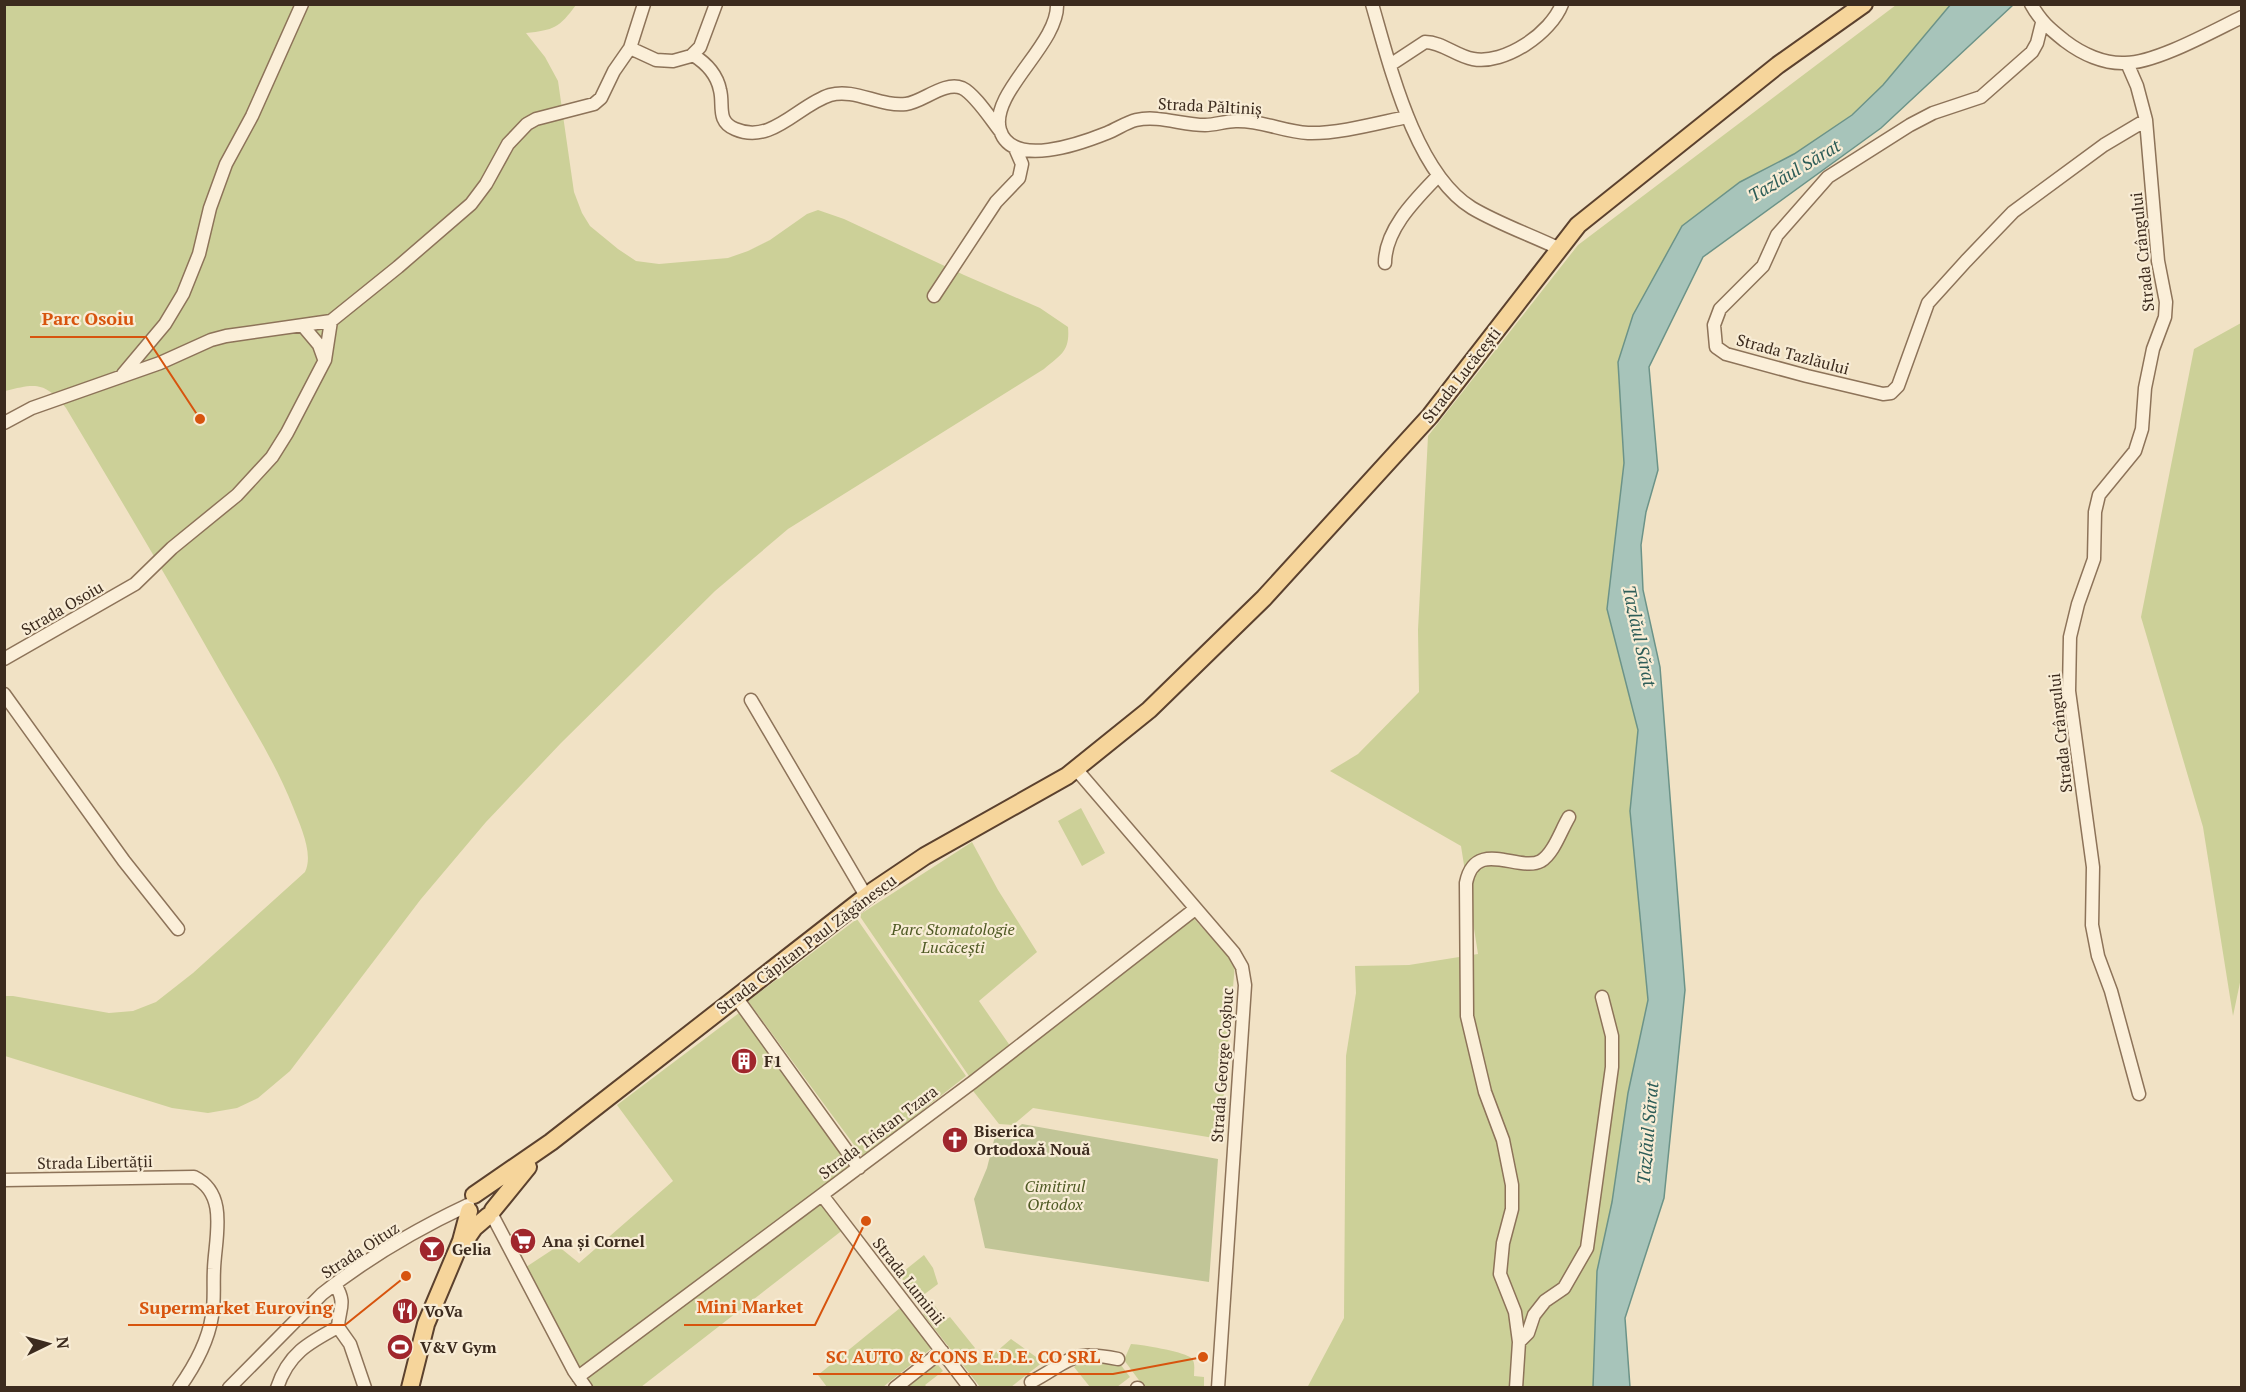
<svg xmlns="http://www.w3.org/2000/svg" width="2246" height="1392" font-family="'PT Serif',serif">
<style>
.green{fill:#ccd098}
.cemetery{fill:#c1c597}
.water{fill:#a7c4ba;stroke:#6c9388;stroke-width:1.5}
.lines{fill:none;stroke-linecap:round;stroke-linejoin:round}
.minor-casing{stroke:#8d7359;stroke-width:15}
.major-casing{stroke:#5b412e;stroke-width:20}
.minor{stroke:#fbefd9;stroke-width:12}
.major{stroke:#f6d59b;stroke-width:16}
.labels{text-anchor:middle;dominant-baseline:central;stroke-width:4.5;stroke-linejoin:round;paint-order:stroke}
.street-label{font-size:16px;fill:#3c2b1e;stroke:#f8ecd5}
.park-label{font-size:16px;font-style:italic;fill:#4f5a24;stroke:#f8ecd5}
.poi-label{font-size:16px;font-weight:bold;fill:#3c2b1e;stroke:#f8ecd5;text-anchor:start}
.water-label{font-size:18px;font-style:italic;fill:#2d5d58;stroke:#f8ecd5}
.leader{fill:none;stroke:#d7540e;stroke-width:2}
.callout-dot{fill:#d7540e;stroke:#f8ecd5;stroke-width:2}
.callout-label{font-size:18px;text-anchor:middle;font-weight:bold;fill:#d7540e;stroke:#f8ecd5;stroke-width:4.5;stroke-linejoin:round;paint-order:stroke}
</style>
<rect width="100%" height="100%" fill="#f1e2c5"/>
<!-- green -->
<path class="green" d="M 5,5 L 576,5 C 559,28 554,30 526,33 L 545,57 L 558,81 L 574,192 L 582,213 L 590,226 L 618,249 L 636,261 L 659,264 L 728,258 L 748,251 L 770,240 L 807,214 L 818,210 L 844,219 L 964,275 L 1040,308 L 1068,327 C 1070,351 1062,354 1044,369 L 788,529 L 715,591 L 561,743 L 486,822 L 421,899 L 290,1071 L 258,1098 L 237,1108 L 208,1113 L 172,1108 L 5,1056 L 4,996 L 13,996 L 109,1013 L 133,1011 L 156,1002 L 193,973 L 305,872 C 314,854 300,825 293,807 C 274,759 245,715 220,671 C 170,582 118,495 66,408 C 45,382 37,383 5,391 Z
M 1896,5 L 1951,5 L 1883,85 L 1852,115 L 1794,154 L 1740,182 L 1618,362 L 1624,463 L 1607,609 L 1638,730 L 1630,811 L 1648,1000 L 1628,1093 L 1612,1202 L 1597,1271 L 1593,1387 L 1307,1388 L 1344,1318 L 1346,1056 L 1356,993 L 1355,966 L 1409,965 L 1478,954 L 1461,846 L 1330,771 L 1358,754 L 1419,692 L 1418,630 L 1428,436 L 1578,245 Z
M 2241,323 L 2242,973 L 2233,1016 L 2203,827 L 2141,617 L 2194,349 Z
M 1081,808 L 1105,853 L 1082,866 L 1058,821 Z
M 972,842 L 998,890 L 1037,952 L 979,1001 L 1013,1050 L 973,1082 L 859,915 Z
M 1190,914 L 1235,964 L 1220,1139 L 1033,1108 L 1013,1125 L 999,1124 L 970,1087 Z
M 857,919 L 966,1076 L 863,1157 L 748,1001 Z
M 739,1013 L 852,1164 L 579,1371 L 523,1269 L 558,1246 L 579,1263 L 673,1181 L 617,1105 Z
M 820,1200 L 844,1229 L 641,1387 L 592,1387 L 584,1377 Z
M 924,1255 L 933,1268 L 938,1284 L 918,1299 L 899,1275 Z
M 935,1306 L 945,1320 L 950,1317 L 975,1348 L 971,1352 L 981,1365 L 1011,1339 L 1043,1362 L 1011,1387 L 980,1387 L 923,1314 Z
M 900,1308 L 932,1348 L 883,1387 L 827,1387 L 818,1375 Z
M 1131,1344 C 1144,1345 1180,1351 1190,1357 C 1196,1361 1194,1369 1194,1376 L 1204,1377 L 1204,1387 L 1144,1387 L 1124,1360 Z
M 1086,1358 L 1117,1360 L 1130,1377 L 1117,1387 L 1090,1387 L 1074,1367 Z
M 935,1361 L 943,1371 L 925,1385 L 927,1387 L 901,1388 Z"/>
<!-- cemetery -->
<path class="cemetery" d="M 1022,1124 L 1218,1159 L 1209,1282 L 985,1248 L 974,1199 L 987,1168 L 997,1128 L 1014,1131 Z"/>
<!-- water -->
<path class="water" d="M 1951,4 L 2013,5 L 1881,128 L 1703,257 L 1649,367 L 1658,470 L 1646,512 L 1641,545 L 1643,590 L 1660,667 L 1685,990 L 1664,1198 L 1625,1318 L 1630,1387 L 1593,1387 L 1597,1271 L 1612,1202 L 1628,1093 L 1648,1000 L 1630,811 L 1638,730 L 1607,609 L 1624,463 L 1618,362 L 1633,315 L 1682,226 L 1740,182 L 1794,154 L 1852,115 L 1883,85 Z"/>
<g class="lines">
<defs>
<path id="minor" d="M 1057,4 C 1059,44 989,93 1000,130 C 1012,169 1082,143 1107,133 C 1117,129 1127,122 1136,120 C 1159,115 1182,125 1205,125 C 1215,125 1226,121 1236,121 C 1261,120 1284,132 1308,133 C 1338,134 1378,123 1407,117
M 1372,4 C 1390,66 1415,173 1472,208 C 1499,224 1531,235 1560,249
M 2031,4 C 2041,22 2050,29 2065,41 C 2082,54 2104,64 2125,63 C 2156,63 2213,31 2242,17
M 2042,23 L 2037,43 L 2032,52 L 1981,97 L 1933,113 L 1910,125 L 1828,177 L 1777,235 L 1763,266 L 1720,309 L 1714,325 L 1716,347 L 1726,354 L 1807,376 L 1883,394 L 1891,393 L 1898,386 L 1928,303 L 1966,261 L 2013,212 L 2104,145 L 2146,120
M 630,48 L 656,60 L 673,61 L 691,56 L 700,47 L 716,4
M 693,55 C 706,63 717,75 720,90 C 724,105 716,121 735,129 C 772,145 798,105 830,95 C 855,88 880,107 906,104 C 923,102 944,81 962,88 C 975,94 992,121 1001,132
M 2127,63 L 2137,86 L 2146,120 L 2158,261 L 2166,302 L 2165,317 L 2153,349 L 2145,388 L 2142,429 L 2135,451 L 2099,495 L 2095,512 L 2094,559 L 2078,604 L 2070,637 L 2069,691 L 2093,867 L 2092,925 L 2098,956 L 2111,991 L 2139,1094
M 1390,65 L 1425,42 C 1442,42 1456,56 1473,59 C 1505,65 1551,33 1562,4
M 1385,263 C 1385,229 1416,199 1438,176
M 934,296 L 996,202 L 1019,178 L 1022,164 L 1015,148
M 303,326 L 319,345 L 324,359
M 123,374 L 165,324 L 183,294 L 199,254 L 210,208 L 226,164 L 252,116 L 302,4
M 4,423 L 32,408 L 160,363 L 211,340 L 226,336 L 331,321 L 398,267 L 471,204 L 486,184 L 508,144 L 527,124 L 536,119 L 594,104 L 601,98 L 614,71 L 630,48 L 644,4
M 4,659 L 135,584 L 172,548 L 237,495 L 272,457 L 287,433 L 325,360 L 331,321
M 4,694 L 124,861 L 178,929
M 751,700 L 866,896
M 1076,769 L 1234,953 L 1242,967 L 1245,985 L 1218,1388
M 736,997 L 859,1168
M 4,1180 L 194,1177 C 229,1194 215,1238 214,1269 C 213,1285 215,1301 212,1316 C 208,1342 194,1367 179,1388
M 822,1195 L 970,1388
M 491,1213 L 574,1371 L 586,1388
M 335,1284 C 347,1304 339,1308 338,1327 L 350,1344 L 365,1388
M 1519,1342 L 1515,1312 L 1500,1274 L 1503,1243 L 1512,1209 L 1512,1185 L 1503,1140 L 1485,1092 L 1467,1016 L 1466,883 C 1475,837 1519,873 1541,861 C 1554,853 1561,830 1569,817
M 578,1377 L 973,1082 L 1195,909
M 1031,1382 C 1071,1361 1069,1349 1118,1359
M 229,1388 L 322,1294 C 366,1259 417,1229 468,1205
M 277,1388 C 288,1354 308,1343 338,1327
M 895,1388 L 942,1351
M 1137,1388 L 1138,1388
M 1516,1388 L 1519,1342 L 1528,1333 L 1534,1315 L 1545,1301 L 1564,1288 L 1587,1248 L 1612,1067 L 1612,1036 L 1602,997"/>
<path id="major" d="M 474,1195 L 551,1142 L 873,891 L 925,856 L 1067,776 L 1149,710 L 1264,598 L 1430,416 L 1578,225 L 1778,65 L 1864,4
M 493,1210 L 528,1167
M 465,1241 L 474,1228 L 488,1216
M 410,1388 L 426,1324 L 461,1241 L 469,1211"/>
</defs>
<!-- minor casing -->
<use href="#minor" class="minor-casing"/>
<!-- major casing -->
<use href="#major" class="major-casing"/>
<!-- minor -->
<use href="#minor" class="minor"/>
<!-- major -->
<use href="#major" class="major"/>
</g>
<!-- icons -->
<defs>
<symbol id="building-disc" viewBox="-11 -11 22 22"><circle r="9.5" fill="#a0262c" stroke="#f8ecd5"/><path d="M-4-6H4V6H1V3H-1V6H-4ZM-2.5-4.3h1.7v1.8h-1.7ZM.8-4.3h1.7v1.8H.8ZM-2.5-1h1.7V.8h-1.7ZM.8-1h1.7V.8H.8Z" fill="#fff"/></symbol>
<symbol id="church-disc" viewBox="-11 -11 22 22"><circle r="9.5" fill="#a0262c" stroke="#f8ecd5"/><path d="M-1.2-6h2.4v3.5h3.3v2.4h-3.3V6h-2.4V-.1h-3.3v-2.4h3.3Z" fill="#fff"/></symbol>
<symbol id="supermarket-disc" viewBox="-11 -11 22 22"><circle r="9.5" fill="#a0262c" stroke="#f8ecd5"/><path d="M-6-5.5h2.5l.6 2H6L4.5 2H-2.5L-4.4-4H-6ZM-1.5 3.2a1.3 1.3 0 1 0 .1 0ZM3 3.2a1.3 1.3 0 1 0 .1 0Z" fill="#fff"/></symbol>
<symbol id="bar-disc" viewBox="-11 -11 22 22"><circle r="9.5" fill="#a0262c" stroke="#f8ecd5"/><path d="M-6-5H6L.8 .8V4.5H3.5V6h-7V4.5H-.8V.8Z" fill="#fff"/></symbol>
<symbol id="restaurant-disc" viewBox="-11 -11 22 22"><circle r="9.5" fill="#a0262c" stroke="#f8ecd5"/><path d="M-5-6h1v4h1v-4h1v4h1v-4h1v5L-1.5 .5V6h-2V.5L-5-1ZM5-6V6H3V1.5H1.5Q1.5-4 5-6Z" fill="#fff"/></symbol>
<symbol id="stadium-disc" viewBox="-11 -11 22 22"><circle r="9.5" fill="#a0262c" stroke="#f8ecd5"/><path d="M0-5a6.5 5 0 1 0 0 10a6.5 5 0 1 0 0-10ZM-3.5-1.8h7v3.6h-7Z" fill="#fff"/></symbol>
</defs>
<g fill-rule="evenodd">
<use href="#building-disc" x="729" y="1046" width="30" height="30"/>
<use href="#church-disc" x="940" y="1125" width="30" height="30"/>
<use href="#supermarket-disc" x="508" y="1226" width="30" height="30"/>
<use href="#bar-disc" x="417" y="1234" width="30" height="30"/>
<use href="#restaurant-disc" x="390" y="1296" width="30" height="30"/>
<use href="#stadium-disc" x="385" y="1332" width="30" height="30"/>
</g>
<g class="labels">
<!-- street labels -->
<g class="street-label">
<text transform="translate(1210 106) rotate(3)">Strada Păltiniș</text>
<text transform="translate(2142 252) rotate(-96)">Strada Crângului</text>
<text transform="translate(1793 354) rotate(15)">Strada Tazlăului</text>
<text transform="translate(1461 375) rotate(-52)">Strada Lucăcești</text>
<text transform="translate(62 608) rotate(-30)">Strada Osoiu</text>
<text transform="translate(2060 733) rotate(-96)">Strada Crângului</text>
<text transform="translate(806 944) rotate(-37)">Strada Căpitan Paul Zăgănescu</text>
<text transform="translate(1222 1065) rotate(-86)">Strada George Coșbuc</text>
<text transform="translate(878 1132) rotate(-37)">Strada Tristan Tzara</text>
<text transform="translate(95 1162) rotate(-1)">Strada Libertății</text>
<text transform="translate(360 1250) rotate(-33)">Strada Oituz</text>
<text transform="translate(909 1281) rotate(52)">Strada Luminii</text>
</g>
<!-- park labels -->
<g class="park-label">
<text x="953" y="929">Parc Stomatologie<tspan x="953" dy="18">Lucăcești</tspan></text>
<text x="1055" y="1186">Cimitirul<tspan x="1055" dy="18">Ortodox</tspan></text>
</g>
<!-- poi labels -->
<g class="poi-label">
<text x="764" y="1061">F1</text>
<text x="974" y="1131">Biserica<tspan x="974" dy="18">Ortodoxă Nouă</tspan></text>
<text x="542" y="1241">Ana și Cornel</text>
<text x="452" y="1249">Gelia</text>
<text x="424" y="1311">VoVa</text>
<text x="420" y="1347">V&amp;V Gym</text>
</g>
<!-- water labels -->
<g class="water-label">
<text transform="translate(1794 170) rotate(-31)">Tazlăul Sărat</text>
<text transform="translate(1640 636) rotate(78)">Tazlăul Sărat</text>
<text transform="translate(1647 1133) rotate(-85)">Tazlăul Sărat</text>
</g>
</g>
<!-- callouts -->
<path class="leader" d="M200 419L146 337H30M866 1221L815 1325H684M406 1276L345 1325H128M1203 1357L1113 1374H813"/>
<g class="callout-dot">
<circle cx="200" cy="419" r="6"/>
<circle cx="866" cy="1221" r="6"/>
<circle cx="406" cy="1276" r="6"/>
<circle cx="1203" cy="1357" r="6"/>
</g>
<g class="callout-label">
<text x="88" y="325">Parc Osoiu</text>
<text x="750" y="1313">Mini Market</text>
<text x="236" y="1314">Supermarket Euroving</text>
<text x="963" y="1363">SC AUTO &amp; CONS E.D.E. CO SRL</text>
</g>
<!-- border -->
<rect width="2246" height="1392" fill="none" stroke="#3c2b1e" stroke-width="12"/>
<!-- north arrow -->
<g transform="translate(48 1344) rotate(85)" stroke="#f8ecd5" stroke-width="4.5" paint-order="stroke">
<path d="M0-4.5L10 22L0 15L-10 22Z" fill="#3c2b1e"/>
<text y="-9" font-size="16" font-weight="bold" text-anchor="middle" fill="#3c2b1e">N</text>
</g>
</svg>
